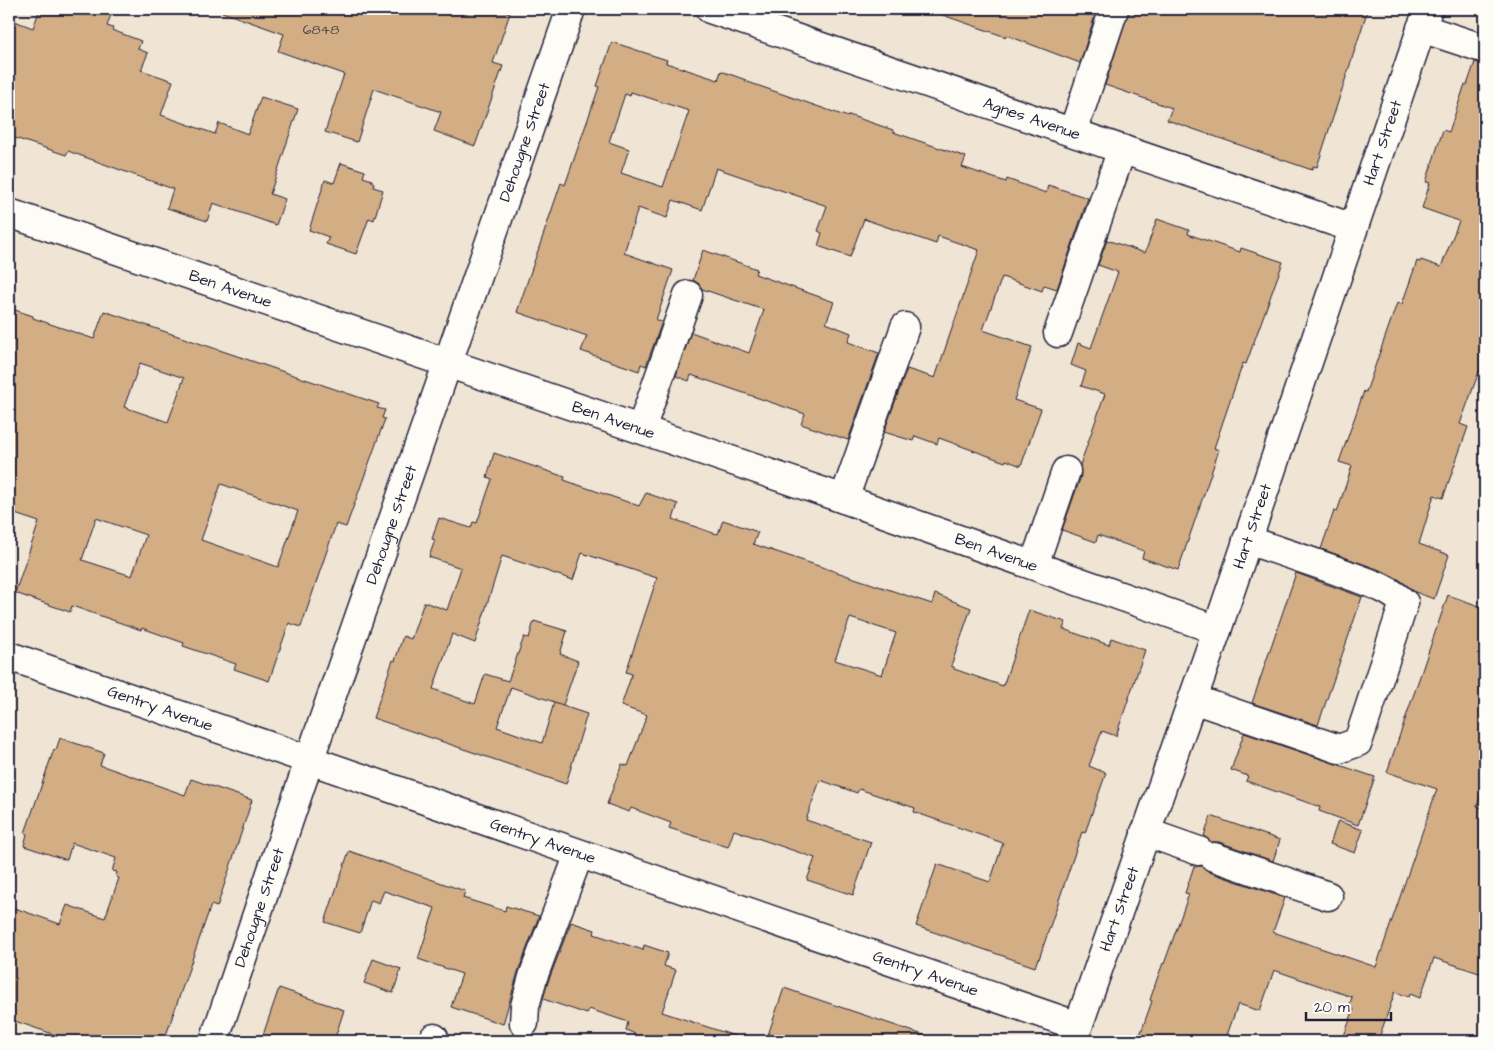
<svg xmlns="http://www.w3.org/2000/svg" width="1494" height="1050" font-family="'Architects Daughter',sans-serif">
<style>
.building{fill:#d3ad84;stroke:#22223b;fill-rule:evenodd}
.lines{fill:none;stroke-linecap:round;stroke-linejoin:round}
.minor-casing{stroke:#22223b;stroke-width:31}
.minor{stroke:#fdfcf7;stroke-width:28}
.labels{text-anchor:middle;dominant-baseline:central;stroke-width:4;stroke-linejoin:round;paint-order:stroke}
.number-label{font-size:14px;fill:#4e454d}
.street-label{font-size:16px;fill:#22223b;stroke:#fdfcf7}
</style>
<rect width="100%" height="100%" fill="#f0e4d4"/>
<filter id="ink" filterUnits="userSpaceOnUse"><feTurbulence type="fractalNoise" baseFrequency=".02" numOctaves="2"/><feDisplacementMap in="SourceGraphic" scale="10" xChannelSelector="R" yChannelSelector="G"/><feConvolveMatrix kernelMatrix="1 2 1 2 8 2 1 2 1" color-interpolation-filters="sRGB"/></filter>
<g filter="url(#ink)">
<!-- building -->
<path class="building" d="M 40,9 L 113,9 L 107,26 L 113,28 L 112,30 L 141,41 L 138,49 L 148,53 L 141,70 L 173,81 L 161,115 L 215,134 L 219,123 L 248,134 L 261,97 L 298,109 L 270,194 L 285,199 L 276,225 L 213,203 L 207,221 L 167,208 L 173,189 L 68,151 L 66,155 L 9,136 L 9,19 L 33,28 Z
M 222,9 L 497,9 L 510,13 L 493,63 L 503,66 L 475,146 L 434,131 L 441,112 L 374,89 L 357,142 L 325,132 L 344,74 L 278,51 L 284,34 L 222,12 Z
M 934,9 L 1076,9 L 1095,15 L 1080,63 L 1006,35 L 1006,37 L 934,12 Z
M 1129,9 L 1368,9 L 1317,167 L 1313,166 L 1312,170 L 1167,120 L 1172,108 L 1105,85 Z
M 612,42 L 667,60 L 666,63 L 718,80 L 721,71 L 746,80 L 745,81 L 848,117 L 849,115 L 893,130 L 893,132 L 966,157 L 962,167 L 1006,182 L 1007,179 L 1046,193 L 1048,185 L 1088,198 L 1057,289 L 1044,285 L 1042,291 L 1002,277 L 983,330 L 1032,347 L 1014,400 L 1041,409 L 1021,466 L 1006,460 L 1005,462 L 939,438 L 937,444 L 915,436 L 913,441 L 884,432 L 907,369 L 935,378 L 979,250 L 938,236 L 936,244 L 864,219 L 850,257 L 818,246 L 822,233 L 818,231 L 827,206 L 716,168 L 702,210 L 673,200 L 667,218 L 638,208 L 624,253 L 673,270 L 656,320 L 662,322 L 646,366 L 641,364 L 639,371 L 581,351 L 587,336 L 517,312 L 561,183 L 565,185 L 599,87 L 597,86 ZM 631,92 L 689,111 L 663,187 L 621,173 L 629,149 L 609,142 L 625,94 L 630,96 Z
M 1475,62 L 1485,64 L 1485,355 L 1460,424 L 1468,427 L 1443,498 L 1434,495 L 1419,544 L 1449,555 L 1434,599 L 1415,592 L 1400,580 L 1383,571 L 1321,549 L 1334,511 L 1337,512 L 1352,466 L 1339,462 L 1364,391 L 1366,392 L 1397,303 L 1402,304 L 1417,261 L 1420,262 L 1421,260 L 1441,267 L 1459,221 L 1422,208 L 1430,183 L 1426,182 L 1443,130 L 1449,132 L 1465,84 L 1467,85 Z
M 341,163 L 365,171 L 363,177 L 372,180 L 372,182 L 374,183 L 373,187 L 383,190 L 374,220 L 369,218 L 356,254 L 326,244 L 329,237 L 309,230 L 325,180 L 334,183 Z
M 1157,219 L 1189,230 L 1188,234 L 1240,252 L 1241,248 L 1283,262 L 1246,364 L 1243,363 L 1214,448 L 1219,450 L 1178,570 L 1142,558 L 1144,551 L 1098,535 L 1096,542 L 1062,530 L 1081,476 L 1080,465 L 1105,394 L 1081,386 L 1086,371 L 1071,365 L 1078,343 L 1091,348 L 1118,272 L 1098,265 L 1107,240 L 1145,253 Z
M 703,250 L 757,269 L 755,274 L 834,302 L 826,323 L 851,333 L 848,342 L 879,353 L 848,440 L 801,424 L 805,414 L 691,375 L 689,381 L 676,376 L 691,332 L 749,353 L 764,310 L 702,289 L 699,284 L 693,280 Z
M 9,308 L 33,316 L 33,318 L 94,339 L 104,311 L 379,404 L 377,408 L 385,410 L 382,418 L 385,419 L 346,527 L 336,524 L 301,627 L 289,623 L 269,681 L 234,669 L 236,664 L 183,646 L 184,643 L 142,628 L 141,630 L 72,606 L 70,612 L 15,593 L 39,522 L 9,512 ZM 140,363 L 184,378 L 168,422 L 124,407 ZM 221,484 L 298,511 L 278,567 L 201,540 ZM 96,518 L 146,535 L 132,576 L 82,560 Z
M 494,453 L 565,477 L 564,480 L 639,506 L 646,493 L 678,504 L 673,519 L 713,533 L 718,534 L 723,520 L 758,532 L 753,544 L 932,604 L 935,594 L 971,608 L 951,666 L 954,667 L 954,669 L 1003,686 L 1029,610 L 1066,622 L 1063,629 L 1109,645 L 1111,638 L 1145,650 L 1116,736 L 1102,731 L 1089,766 L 1106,773 L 1085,833 L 1082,832 L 1039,959 L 1038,958 L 1035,967 L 916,926 L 937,864 L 990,882 L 1003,843 L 914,812 L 915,808 L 859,789 L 857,793 L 820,780 L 806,820 L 871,842 L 853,895 L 807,880 L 815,858 L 734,830 L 728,847 L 669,828 L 671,823 L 631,808 L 629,812 L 607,804 L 622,764 L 628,766 L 647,715 L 621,706 L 632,674 L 626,672 L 657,578 L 582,553 L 573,580 L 502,556 L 475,643 L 452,634 L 433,689 L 475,704 L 485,674 L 508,681 L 524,637 L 529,638 L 534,621 L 567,631 L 560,654 L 578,661 L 563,705 L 511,687 L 497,727 L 542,743 L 554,703 L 587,714 L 566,784 L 373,718 L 393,660 L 395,661 L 403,636 L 411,639 L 424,602 L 447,610 L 461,568 L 429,557 L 435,540 L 432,539 L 439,518 L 471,528 L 473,522 L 477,523 L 492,479 L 487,477 ZM 850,618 L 896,633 L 882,675 L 835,660 Z
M 1296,573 L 1362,597 L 1318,725 L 1252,703 Z
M 1448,595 L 1485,608 L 1485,782 L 1477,806 L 1485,809 L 1485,975 L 1434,958 L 1420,998 L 1410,994 L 1409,997 L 1395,992 L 1378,1041 L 1342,1041 L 1354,1009 L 1349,1007 L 1352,997 L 1274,970 L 1260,1011 L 1238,1004 L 1225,1041 L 1138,1041 L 1152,1001 L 1150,1000 L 1157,979 L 1163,963 L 1164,964 L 1189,894 L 1185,893 L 1194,866 L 1202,866 L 1209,872 L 1285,898 L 1273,932 L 1376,967 L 1437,789 L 1387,772 Z
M 1244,733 L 1375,777 L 1358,825 L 1319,811 L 1320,807 L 1246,781 L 1248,776 L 1231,770 Z
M 60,738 L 104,753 L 100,765 L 185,795 L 191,779 L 252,800 L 217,907 L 211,905 L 164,1041 L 73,1041 L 9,1019 L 9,906 L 60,924 L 67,905 L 105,918 L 119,878 L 116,877 L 117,872 L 112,871 L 116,858 L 72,843 L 67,860 L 24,846 L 27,834 L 25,833 L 54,749 L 56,750 Z
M 1211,816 L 1280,840 L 1273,861 L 1219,842 L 1211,842 L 1204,836 Z
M 1338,821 L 1363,830 L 1355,853 L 1330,844 Z
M 349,851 L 465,891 L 463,898 L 505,911 L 506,906 L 539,916 L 518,972 L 503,1024 L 451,1007 L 462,974 L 418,959 L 435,908 L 384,891 L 379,903 L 371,900 L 360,933 L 325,922 Z
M 571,922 L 595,930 L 594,934 L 643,950 L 644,945 L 668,953 L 664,966 L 676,970 L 662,1012 L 738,1037 L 738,1041 L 633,1041 L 635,1034 L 626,1030 L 628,1022 L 589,1009 L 587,1014 L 543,999 L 548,982 Z
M 373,959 L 401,969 L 393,993 L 364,983 Z
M 279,988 L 344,1010 L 334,1041 L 261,1041 Z
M 784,988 L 932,1038 L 932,1041 L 766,1041 Z"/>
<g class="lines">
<defs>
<g id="minor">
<path id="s1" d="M 710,9 L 1353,228"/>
<path d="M 1421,28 L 1485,49"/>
<path d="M 1073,132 L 1114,9"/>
<path id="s2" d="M 9,213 L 844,499 L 1217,630"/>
<path d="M 1058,333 L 1122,149"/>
<path d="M 641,429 L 688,295"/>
<path d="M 844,499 L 905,327"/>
<path d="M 1034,565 L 1066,471"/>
<path id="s3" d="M 9,656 L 1078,1026"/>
<path d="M 1193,699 L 1339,749 L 1358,742 L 1404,603 C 1388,587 1366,582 1346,574 C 1313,562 1280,551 1247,540"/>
<path d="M 1145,832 L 1199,851"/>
<path d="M 1214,857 L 1328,896"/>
<path d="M 524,1023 L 525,1006 L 533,977 L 579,854"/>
<path id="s4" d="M 214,1041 L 309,761 L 571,9"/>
<path d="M 433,1041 L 434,1038"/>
<path id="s5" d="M 1073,1041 L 1217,630 L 1428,9"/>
</g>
</defs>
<!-- minor casing -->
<use href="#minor" class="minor-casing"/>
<!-- minor -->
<use href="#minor" class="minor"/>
</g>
</g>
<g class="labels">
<!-- number labels -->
<g class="number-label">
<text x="321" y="30">6848</text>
</g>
<!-- street labels -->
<g class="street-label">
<text stroke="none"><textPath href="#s1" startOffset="340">Agnes Avenue</textPath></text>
<text stroke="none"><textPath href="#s4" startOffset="951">Dehougne Street</textPath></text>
<text stroke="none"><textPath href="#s5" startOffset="950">Hart Street</textPath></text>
<text stroke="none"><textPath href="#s2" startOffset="234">Ben Avenue</textPath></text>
<text stroke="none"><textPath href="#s2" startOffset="639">Ben Avenue</textPath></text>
<text stroke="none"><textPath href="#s4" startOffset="546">Dehougne Street</textPath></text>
<text stroke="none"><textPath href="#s5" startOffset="545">Hart Street</textPath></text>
<text stroke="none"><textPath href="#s2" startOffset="1044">Ben Avenue</textPath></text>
<text stroke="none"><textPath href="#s3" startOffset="160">Gentry Avenue</textPath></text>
<text stroke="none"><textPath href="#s3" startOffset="565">Gentry Avenue</textPath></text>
<text stroke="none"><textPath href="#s4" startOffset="141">Dehougne Street</textPath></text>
<text stroke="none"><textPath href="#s5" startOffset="140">Hart Street</textPath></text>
<text stroke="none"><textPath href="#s3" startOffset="970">Gentry Avenue</textPath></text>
</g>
</g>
<!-- margin -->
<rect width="1494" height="1050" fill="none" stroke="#fdfcf7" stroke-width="30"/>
<rect x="15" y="15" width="1464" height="1020" fill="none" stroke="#22223b" stroke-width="2" filter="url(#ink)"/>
<!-- scale -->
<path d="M1306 1012v8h85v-8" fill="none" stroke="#22223b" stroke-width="2.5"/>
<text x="1314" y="1012" font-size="15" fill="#22223b" stroke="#fdfcf7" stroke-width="4" paint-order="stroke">20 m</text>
</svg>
